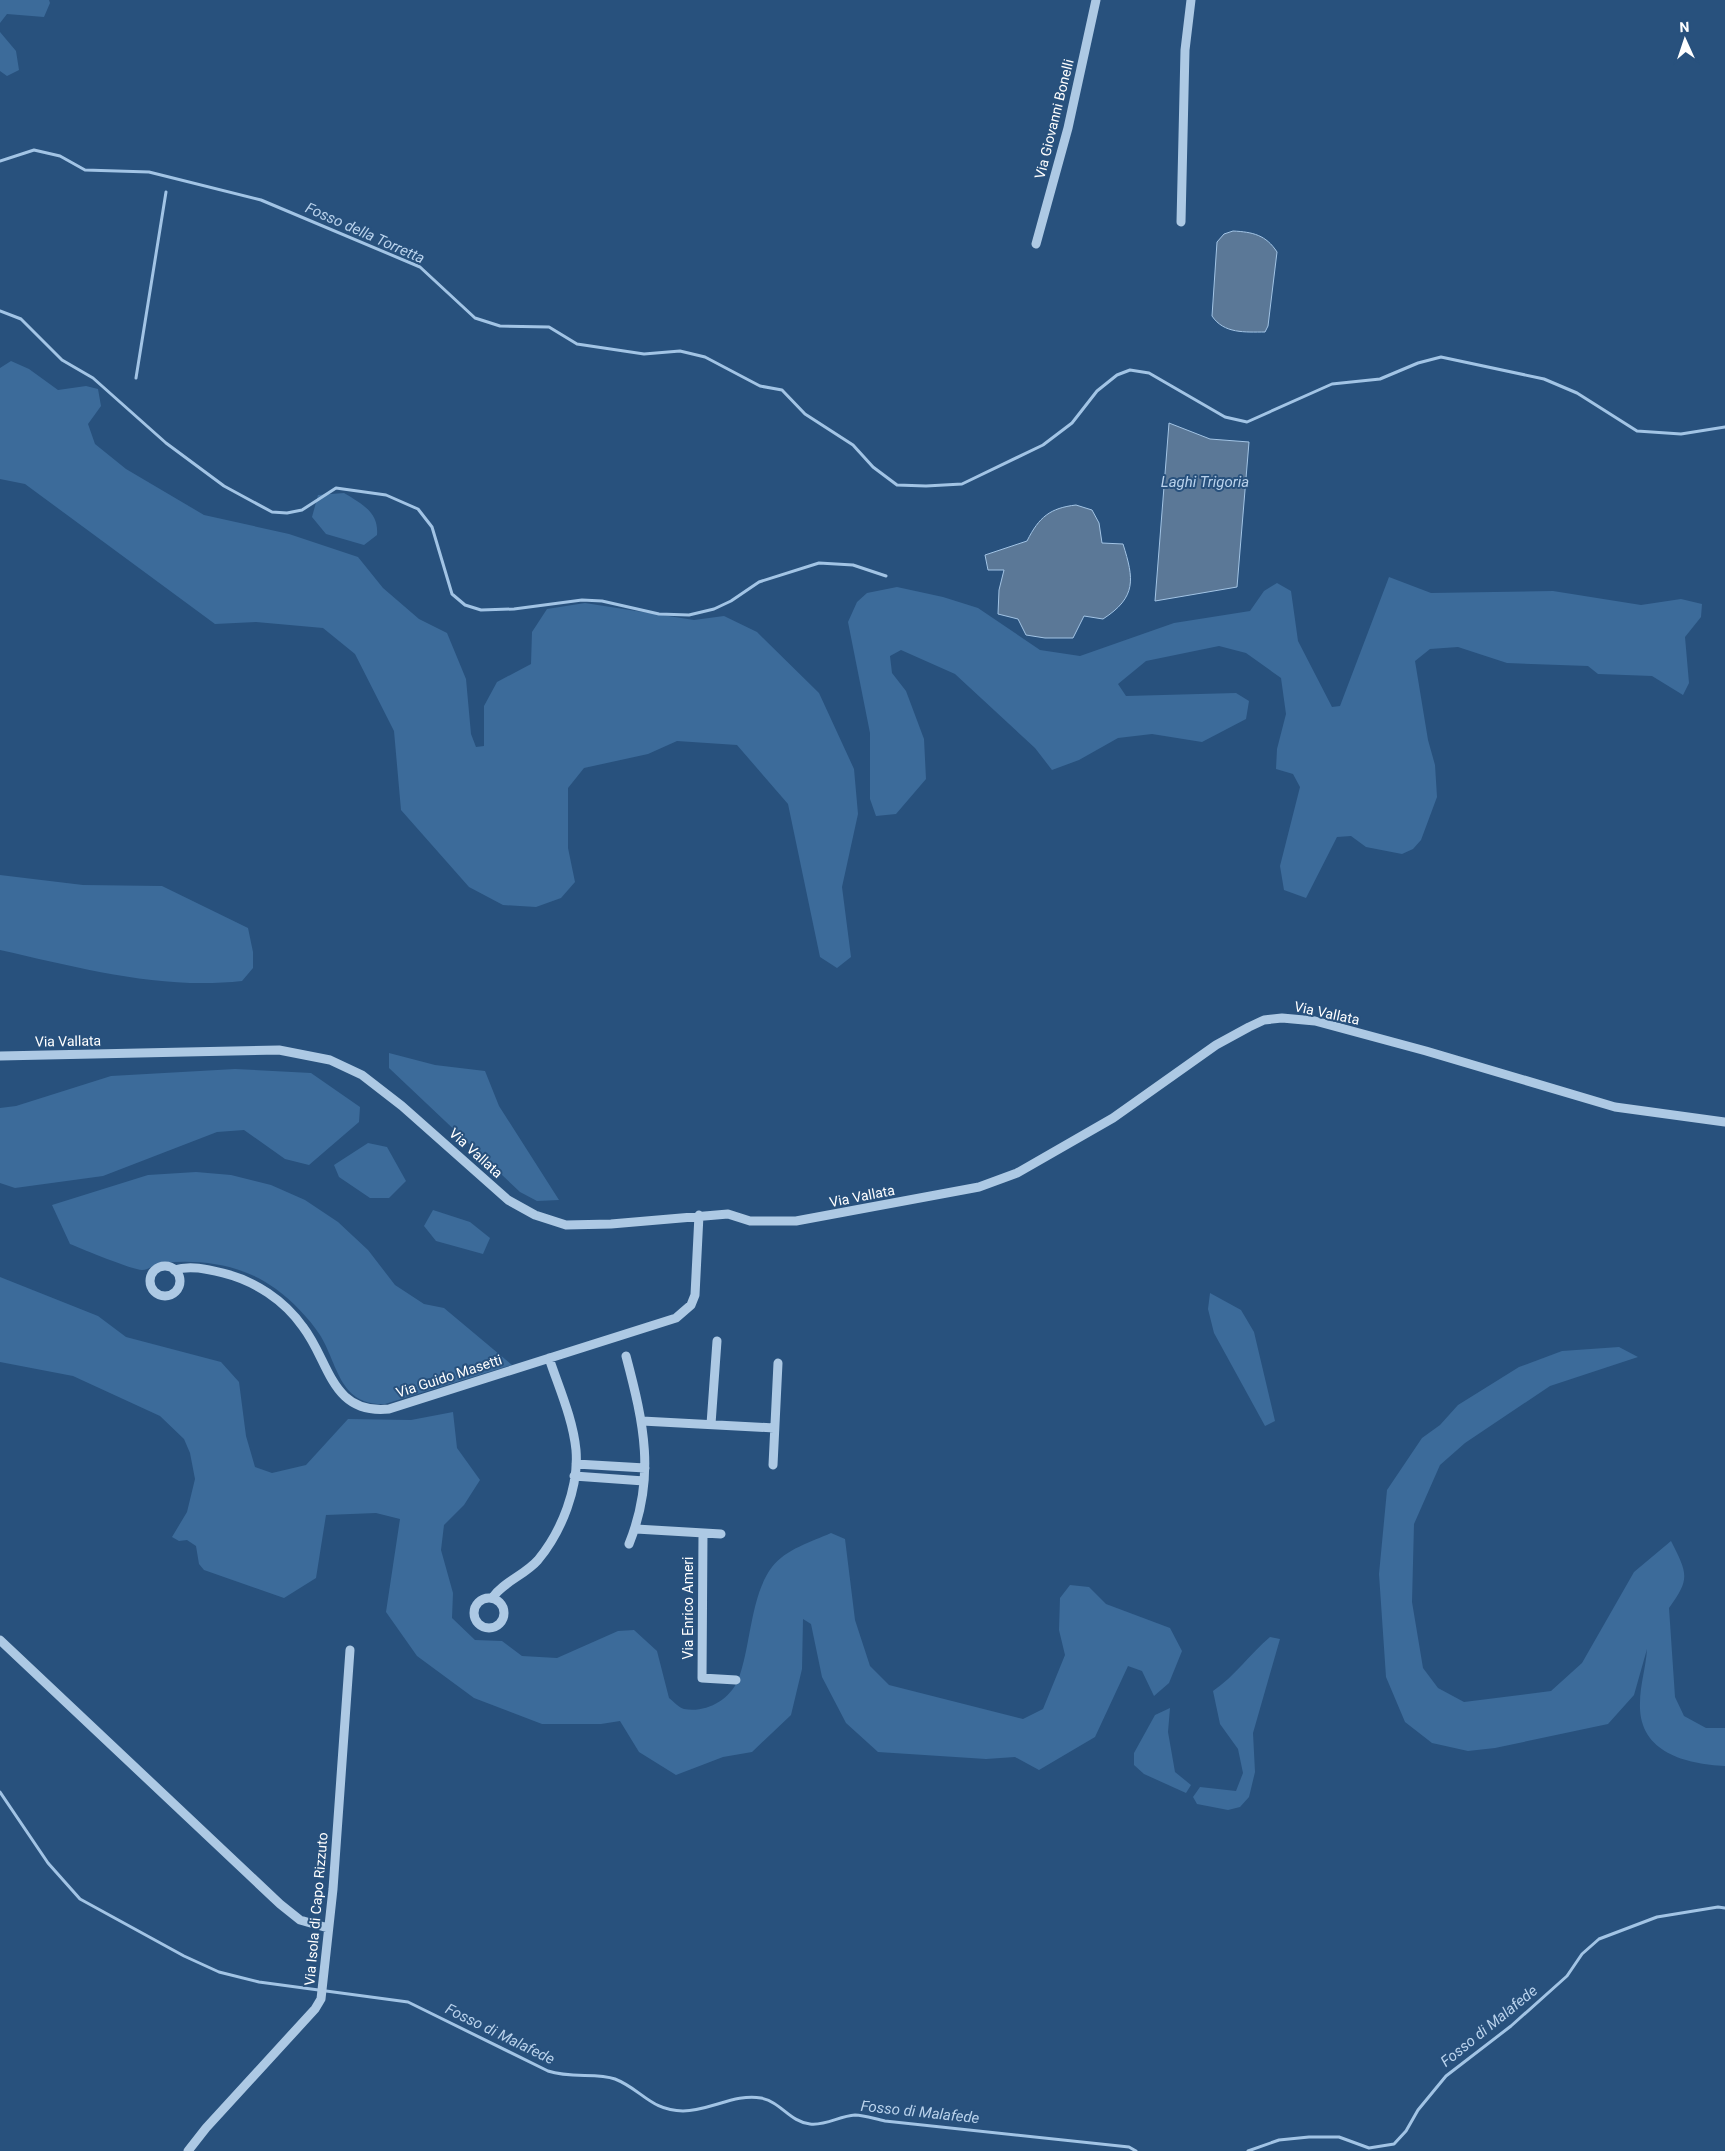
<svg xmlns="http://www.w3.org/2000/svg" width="1725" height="2151" font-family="Roboto,sans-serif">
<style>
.green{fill:#3c6b9a}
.water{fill:#5b7897;stroke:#a2c4e5}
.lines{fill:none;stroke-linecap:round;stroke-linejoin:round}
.stream{stroke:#a2c4e5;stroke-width:3}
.minor{stroke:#adc9e4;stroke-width:9}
.labels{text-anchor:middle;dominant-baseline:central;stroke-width:4;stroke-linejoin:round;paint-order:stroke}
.street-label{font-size:14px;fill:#fff;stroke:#28517d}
.water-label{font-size:15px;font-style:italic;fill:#b9d2ec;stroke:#28517d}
</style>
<rect width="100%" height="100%" fill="#28517d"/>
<!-- green -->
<path class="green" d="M 0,0 L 49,0 L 50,3 L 44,17 L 7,14 L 0,23 Z
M 0,32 L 16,51 L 19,70 L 7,76 L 0,71 Z
M 11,361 L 29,369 L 58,390 L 86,386 L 98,389 L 101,406 L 88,424 L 95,444 L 126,469 L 204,515 L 289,534 L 358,557 L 383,588 L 419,619 L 447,633 L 466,679 L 471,734 L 476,747 L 484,746 L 484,706 L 497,682 L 531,664 L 532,632 L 547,609 L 585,603 L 694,620 L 724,616 L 757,632 L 819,693 L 854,769 L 858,814 L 842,887 L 851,957 L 837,968 L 820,957 L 788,804 L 737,745 L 677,741 L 648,754 L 584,768 L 568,788 L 568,848 L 575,882 L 561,898 L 536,907 L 503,905 L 469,887 L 401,810 L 394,731 L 355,654 L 323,628 L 256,622 L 215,624 L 25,484 L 0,479 L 0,368 Z
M 344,493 C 362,504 379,512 377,535 L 364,545 L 326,534 L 312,517 L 318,495 Z
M 1389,577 L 1431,593 L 1553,591 L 1641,605 L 1681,599 L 1702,604 L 1701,617 L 1685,637 L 1689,683 L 1683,695 L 1652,676 L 1598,674 L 1588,666 L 1507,663 L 1458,647 L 1430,649 L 1415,661 L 1428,740 L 1435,765 L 1437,797 L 1421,840 L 1413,849 L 1402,854 L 1366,847 L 1351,836 L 1337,837 L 1306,898 L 1284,890 L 1280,866 L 1300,787 L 1293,774 L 1276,769 L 1277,749 L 1286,714 L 1281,678 L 1246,653 L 1219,646 L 1146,661 L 1118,684 L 1126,696 L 1236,693 L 1249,701 L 1246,719 L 1202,742 L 1152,734 L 1118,738 L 1079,760 L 1052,770 L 1035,748 L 955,674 L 901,650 L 890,656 L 892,673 L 906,691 L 924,739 L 926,779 L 896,814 L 876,816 L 870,799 L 870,733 L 848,622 L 857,602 L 867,593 L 897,587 L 943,597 L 978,608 L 1040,650 L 1080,656 L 1174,623 L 1250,611 L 1264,591 L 1277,583 L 1291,591 L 1298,641 L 1332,707 L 1340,706 Z
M 0,875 L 83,885 L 162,886 L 248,928 L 253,952 L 253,968 L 242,981 C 160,990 80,968 0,950 Z
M 389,1053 L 435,1065 L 485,1071 L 499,1106 L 559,1200 L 537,1201 L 520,1192 L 389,1068 Z
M 235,1069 L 311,1073 L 360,1107 L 359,1122 L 309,1165 L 285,1159 L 244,1130 L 217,1132 L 103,1176 L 15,1188 L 0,1183 L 0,1108 L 16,1106 L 111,1076 Z
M 368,1143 L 387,1147 L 406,1181 L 389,1198 L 370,1198 L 339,1177 L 334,1165 Z
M 196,1172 L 231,1175 L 271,1185 L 305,1200 L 338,1222 L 368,1250 L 395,1285 L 424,1304 L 444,1308 L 512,1365 L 385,1404 C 339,1406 338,1364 320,1335 C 309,1318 292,1301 276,1289 C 244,1265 202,1259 163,1263 C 156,1263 149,1270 142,1270 C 133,1270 82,1249 70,1244 L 52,1205 L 148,1175 Z
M 433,1210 L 470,1222 L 490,1238 L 483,1254 L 436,1241 L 424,1226 Z
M 0,1277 L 98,1316 L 126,1337 L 221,1362 L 239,1382 L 246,1436 L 255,1467 L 272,1473 L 306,1465 L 348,1419 L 411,1420 L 453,1412 L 457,1448 L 480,1480 L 464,1505 L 444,1525 L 441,1550 L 453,1593 L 452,1618 L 475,1640 L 502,1641 L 522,1656 L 557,1658 L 618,1631 L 634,1630 L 657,1651 L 669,1698 C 673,1701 679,1708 684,1709 C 705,1713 729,1701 738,1680 C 751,1647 750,1596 772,1567 C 786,1549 811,1542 831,1533 L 845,1539 L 855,1620 L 870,1666 L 889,1685 L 1023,1719 L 1043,1709 L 1065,1655 L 1059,1630 L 1060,1598 L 1070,1585 L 1089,1587 L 1106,1604 L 1170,1628 L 1182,1651 L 1169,1683 L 1154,1696 L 1142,1671 L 1128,1666 L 1095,1737 L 1039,1770 L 1015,1757 L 986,1759 L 878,1752 L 846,1723 L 822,1677 L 811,1624 L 803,1619 L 802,1669 L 791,1715 L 752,1752 L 723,1757 L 676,1775 L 639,1752 L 620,1721 L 601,1724 L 542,1724 L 474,1698 L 417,1656 L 386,1612 L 400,1519 L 376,1513 L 326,1515 L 316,1578 L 284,1598 L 204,1570 L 199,1564 L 196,1546 L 187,1540 L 179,1541 L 172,1537 L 187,1512 L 195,1479 L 190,1453 L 184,1439 L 160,1416 L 73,1376 L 0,1362 Z
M 1210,1293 L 1241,1310 L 1254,1332 L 1275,1421 L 1265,1426 L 1214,1333 L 1208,1309 Z
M 1619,1347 L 1638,1357 L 1550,1386 L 1465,1443 L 1440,1465 L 1414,1524 L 1412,1602 L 1423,1668 L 1438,1688 L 1464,1702 L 1551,1691 L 1582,1663 L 1634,1572 L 1671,1541 C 1687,1573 1691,1578 1669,1608 L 1675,1697 L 1684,1716 L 1706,1728 L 1725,1728 L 1725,1766 C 1685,1764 1638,1752 1640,1703 C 1640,1685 1646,1667 1647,1649 L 1634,1695 L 1608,1724 L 1495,1748 L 1468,1751 L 1432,1743 L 1405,1722 L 1386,1677 L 1379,1574 L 1387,1490 L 1422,1438 L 1440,1425 L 1458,1405 L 1519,1367 L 1562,1351 Z
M 1270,1637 L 1280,1639 L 1253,1733 L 1255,1772 L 1249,1797 L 1240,1807 L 1228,1810 L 1197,1804 L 1193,1797 L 1200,1787 L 1236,1791 L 1243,1773 L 1238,1749 L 1220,1724 L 1213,1691 C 1235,1676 1250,1654 1270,1637 Z
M 1170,1708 L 1168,1732 L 1175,1772 L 1191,1785 L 1186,1793 L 1144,1774 L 1134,1765 L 1134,1753 L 1155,1715 Z"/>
<!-- water -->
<path class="water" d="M 1233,231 C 1253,232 1266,235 1277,252 L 1268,326 L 1265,332 C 1245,332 1224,334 1212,316 L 1217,242 L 1224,234 Z
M 1169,423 L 1210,439 L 1249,442 L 1237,587 L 1155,601 Z
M 1076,505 L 1092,510 L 1099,523 L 1102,543 L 1123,544 C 1134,579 1137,597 1103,619 L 1084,616 L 1073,638 L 1045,638 L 1026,635 L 1018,619 L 998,614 L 999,590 L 1004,570 L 988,570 L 985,555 L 1027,541 C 1039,517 1050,508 1076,505 Z"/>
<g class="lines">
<!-- stream -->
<path class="stream" d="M 0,161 L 34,150 L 60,156 L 85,170 L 149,172 L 261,200 L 420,267 L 475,318 L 500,326 L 549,327 L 577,344 L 644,354 L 680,351 L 705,357 L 760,386 L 782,390 L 805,414 L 853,445 L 873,467 L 897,485 L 926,486 L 962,484 L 1043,445 L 1072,423 L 1097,391 L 1117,375 L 1130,370 L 1149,373 L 1225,417 L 1247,422 L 1332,384 L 1380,379 L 1418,363 L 1441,357 L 1544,379 L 1577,393 L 1637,431 L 1681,434 L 1725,427
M 0,311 L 21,319 L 62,360 L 93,378 L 166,443 L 224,486 L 272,512 L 287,513 L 302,510 L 336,488 L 386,495 L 418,509 L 432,527 L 452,594 L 465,605 L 481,610 L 514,609 L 582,600 L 602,601 L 659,614 L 689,615 L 714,609 L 731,601 L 759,582 L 819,563 L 853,565 L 886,576
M 136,378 L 166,192
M 0,1792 L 48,1863 L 80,1899 L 184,1956 L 219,1972 L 259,1982 L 408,2002 L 548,2071 C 571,2079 597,2072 615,2079 C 641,2089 651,2111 683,2111 C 709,2111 736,2093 761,2098 C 781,2102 790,2122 810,2124 C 826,2126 839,2116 855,2115 C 864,2115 875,2119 885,2121 L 1129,2147 L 1136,2151
M 1248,2151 L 1279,2140 L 1309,2137 L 1339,2137 L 1369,2148 L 1394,2144 L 1406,2131 L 1418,2110 L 1446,2076 L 1511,2026 L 1567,1976 L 1582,1954 L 1599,1939 L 1657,1917 L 1718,1907 L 1725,1908"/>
<!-- minor -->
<path class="minor" d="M 1181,222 L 1185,50 L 1191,0
M 1036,244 L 1068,128 L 1096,0
M 0,1056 L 279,1050 L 330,1060 L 362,1075 L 402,1106 L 508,1200 L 535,1215 L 566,1225 L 611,1224 L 728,1214 L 750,1221 L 796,1221 L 979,1187 L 1017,1173 L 1113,1118 L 1216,1045 L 1249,1027 L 1264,1020 L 1282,1018 L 1315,1021 L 1426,1051 L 1615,1107 L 1725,1122
M150 1281a15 15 0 1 1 30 0a15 15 0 1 1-30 0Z
M 174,1270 C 190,1265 207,1269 223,1273 C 255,1281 284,1300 303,1327 C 330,1362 331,1415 389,1409 L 676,1318 L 691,1305 L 695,1295 L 699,1215
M 626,1356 C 644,1424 656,1477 629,1544
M 642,1421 L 774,1428
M 711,1424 L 717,1341
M 576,1464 L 645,1468
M 773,1465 L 778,1363
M 574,1476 L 644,1481
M 636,1529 L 721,1534
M 703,1533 L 702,1678 L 736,1680
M 492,1598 C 503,1582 525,1575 538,1560 C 562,1531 579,1487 576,1450 C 573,1419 559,1388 549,1358
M474 1613a15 15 0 1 1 30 0a15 15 0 1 1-30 0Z
M 0,1640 L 280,1904 L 300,1920 L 328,1928
M 188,2151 L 206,2128 L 315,2009 L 321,1999 L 333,1889 L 350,1650"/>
</g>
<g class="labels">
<!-- street labels -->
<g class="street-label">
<text transform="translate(1054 119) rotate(-76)">Via Giovanni Bonelli</text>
<text transform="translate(1327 1013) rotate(12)">Via Vallata</text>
<text transform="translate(68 1041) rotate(-1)">Via Vallata</text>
<text transform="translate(476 1153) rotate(42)">Via Vallata</text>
<text transform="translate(862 1196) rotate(-11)">Via Vallata</text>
<text transform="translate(449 1376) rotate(-18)">Via Guido Masetti</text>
<text transform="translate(688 1608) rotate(-90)">Via Enrico Ameri</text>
<text transform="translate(316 1909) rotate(-85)">Via Isola di Capo Rizzuto</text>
</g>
<!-- water labels -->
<g class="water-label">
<text transform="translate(365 233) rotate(24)">Fosso della Torretta</text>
<text x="1205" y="482">Laghi Trigoria</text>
<text transform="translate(1489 2026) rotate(-39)">Fosso di Malafede</text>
<text transform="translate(500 2034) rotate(26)">Fosso di Malafede</text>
<text transform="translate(920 2112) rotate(6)">Fosso di Malafede</text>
</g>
</g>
<!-- north arrow -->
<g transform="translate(1685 40) rotate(357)" stroke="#28517d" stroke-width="4" paint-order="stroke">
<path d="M0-4L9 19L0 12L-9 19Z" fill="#ffffff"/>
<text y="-8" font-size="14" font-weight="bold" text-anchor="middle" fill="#ffffff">N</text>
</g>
</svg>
